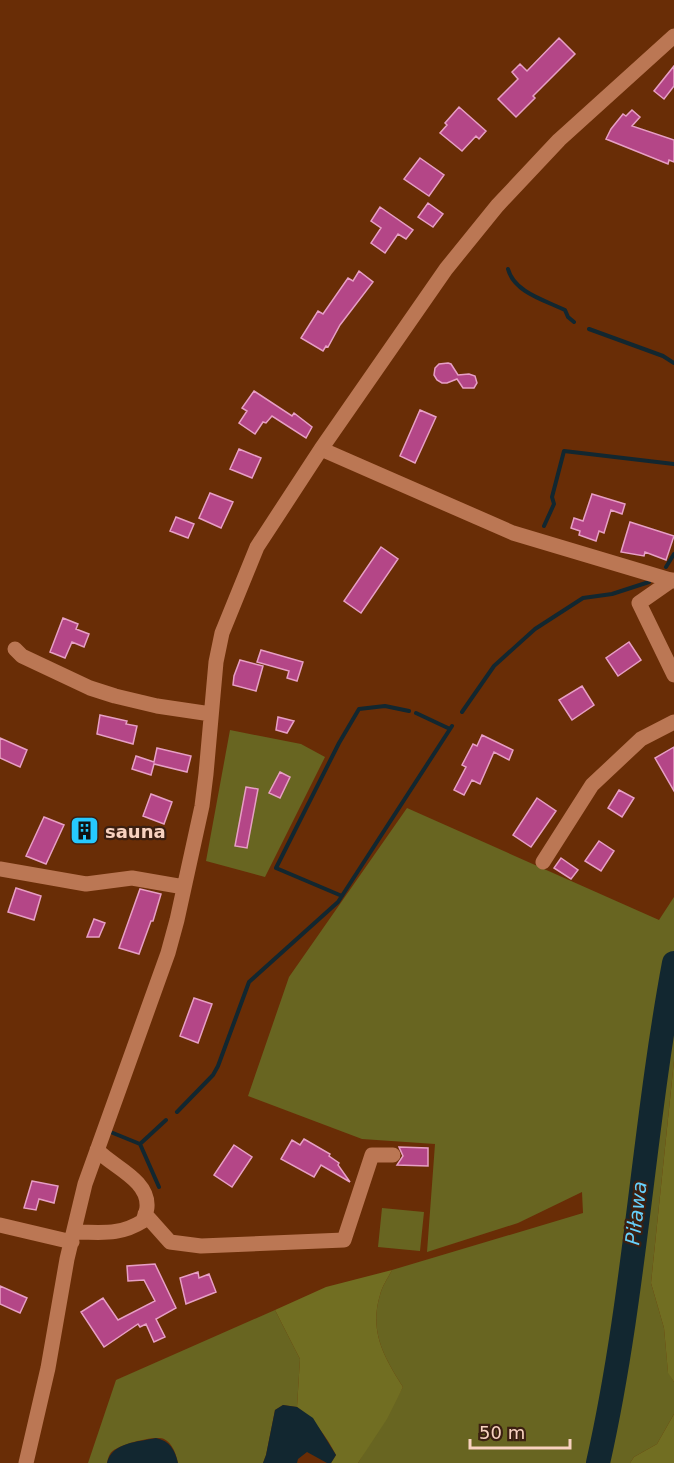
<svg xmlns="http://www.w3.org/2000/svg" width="674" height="1463" font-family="'DejaVu Sans',sans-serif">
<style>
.green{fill:#686521}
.forest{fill:#716e22}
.water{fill:#122730}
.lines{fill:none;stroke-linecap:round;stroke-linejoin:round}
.stream{stroke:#122730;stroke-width:4}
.river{stroke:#122730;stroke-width:24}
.building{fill:#b44687;stroke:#e79fc5;stroke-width:1.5}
.minor{stroke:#bb7754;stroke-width:15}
.labels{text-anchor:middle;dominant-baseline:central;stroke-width:4.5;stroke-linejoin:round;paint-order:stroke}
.poi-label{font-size:18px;font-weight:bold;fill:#f8d2c0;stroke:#3b1f11;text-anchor:start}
.water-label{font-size:20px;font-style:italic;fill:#67d0fb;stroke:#3b1f11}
</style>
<rect width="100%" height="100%" fill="#692d06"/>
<!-- green -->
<path class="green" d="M 230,730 L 301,744 L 325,757 L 265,877 L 206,861 Z
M 407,808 L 659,920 L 674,897 L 674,1061 L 651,1283 L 664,1328 L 668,1372 L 674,1382 L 674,1414 L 657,1444 L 634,1457 L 630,1463 L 358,1463 L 403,1387 C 384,1357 369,1331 380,1295 C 382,1286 388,1278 392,1270 L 583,1213 L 582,1192 L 518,1223 L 427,1252 L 435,1144 L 362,1139 L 248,1096 L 289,977 Z
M 382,1208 L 424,1212 L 420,1251 L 378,1247 Z
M 275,1310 L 300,1359 L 297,1407 L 283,1405 L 275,1410 L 266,1455 L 263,1463 L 178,1463 C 176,1454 173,1444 164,1439 C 155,1435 115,1445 110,1454 C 109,1455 107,1462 107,1463 L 88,1463 L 116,1380 Z"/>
<!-- forest -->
<path class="forest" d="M 674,1061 L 674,1382 L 668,1373 L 664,1328 L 651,1283 Z
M 392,1270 C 388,1278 382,1286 380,1295 C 369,1331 384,1357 403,1387 L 387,1419 L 358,1463 L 331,1463 L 336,1455 C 326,1436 315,1420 297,1407 L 300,1359 L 275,1310 L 326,1287 Z
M 674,1414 L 674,1463 L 630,1463 L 634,1457 L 657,1444 Z"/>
<!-- water -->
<path class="water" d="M 283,1405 L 297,1407 L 313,1418 L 336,1455 L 331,1463 L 327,1463 L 307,1452 L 298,1459 L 297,1463 L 263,1463 L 266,1455 L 275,1410 Z
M 156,1438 C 170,1441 175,1450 178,1463 L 107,1463 C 112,1442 138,1442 156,1438 Z"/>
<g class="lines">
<!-- stream -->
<path class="stream" d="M 508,269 C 514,292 544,300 565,310 L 568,317 L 574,322
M 589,329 L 663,356 L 674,363
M 544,526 L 554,504 L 552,497 L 564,451 L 674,464
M 666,567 L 674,554
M 462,712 L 494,666 L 535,629 L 583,598 L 612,594 L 649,582
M 416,713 L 450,729
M 342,896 L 276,868 L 339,743 L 359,709 L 385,706 L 409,711
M 177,1112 L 213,1075 L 218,1066 L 249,982 L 338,902 L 452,726
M 113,1133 L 140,1144
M 159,1187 L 140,1144 L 166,1120"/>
<!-- river -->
<path class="river" d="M 598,1463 C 635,1299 643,1129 674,963"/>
</g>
<!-- building -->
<path class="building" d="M 559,38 L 575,54 L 533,96 L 535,98 L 516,117 L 498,99 L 518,79 L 512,72 L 520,64 L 527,71 Z
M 674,66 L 674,86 L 664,99 L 654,91 Z
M 459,107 L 486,131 L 479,139 L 476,136 L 462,151 L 440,133 L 447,125 L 445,123 Z
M 632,110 L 640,117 L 632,126 L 674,140 L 674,162 L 669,160 L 668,164 L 606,139 L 611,129 L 623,114 L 626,116 Z
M 420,158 L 444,175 L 429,196 L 404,179 Z
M 428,203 L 443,214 L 433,227 L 418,217 Z
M 380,207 L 413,230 L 406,239 L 398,234 L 385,253 L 371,243 L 381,228 L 371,221 Z
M 359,271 L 373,282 L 340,325 L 328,347 L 326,346 L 323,351 L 301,338 L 318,311 L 323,314 L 348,278 L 353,281 Z
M 448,363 L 451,364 L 458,375 L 469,374 L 475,376 L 477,383 L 474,388 L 463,388 L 457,379 L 447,383 L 442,383 L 437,380 L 434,375 L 435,368 L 439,364 Z
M 254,391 L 292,416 L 294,413 L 312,427 L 306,438 L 272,416 L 266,423 L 263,422 L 255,434 L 239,423 L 247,411 L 242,408 Z
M 420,410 L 436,417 L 415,463 L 400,456 Z
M 239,449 L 261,458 L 252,478 L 230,469 Z
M 210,493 L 233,502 L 221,528 L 199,518 Z
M 592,494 L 625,504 L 622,514 L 611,510 L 604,533 L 599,531 L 596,541 L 579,535 L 580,531 L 571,528 L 574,518 L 583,521 Z
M 176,517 L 194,524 L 188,538 L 170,531 Z
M 630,522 L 674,536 L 666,560 L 645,552 L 644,556 L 621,552 Z
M 381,547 L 398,559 L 361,613 L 344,601 Z
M 63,618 L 78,624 L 76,629 L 89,634 L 84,647 L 72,642 L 65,658 L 50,652 Z
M 629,642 L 641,660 L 618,676 L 606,658 Z
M 261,650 L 303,662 L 297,681 L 287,678 L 289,671 L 257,662 Z
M 240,660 L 263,666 L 256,691 L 233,685 L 234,676 Z
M 582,686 L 594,705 L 572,720 L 559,700 Z
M 100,715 L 127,721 L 126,724 L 137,726 L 133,744 L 97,734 Z
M 278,717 L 294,721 L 287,733 L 276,730 Z
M 482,735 L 513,750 L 509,760 L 494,752 L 480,784 L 472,780 L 464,795 L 454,790 L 466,767 L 462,765 L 473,744 L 477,746 Z
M 0,738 L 27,750 L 20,767 L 0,758 Z
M 674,747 L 674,791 L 655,758 Z
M 157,748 L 191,756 L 187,772 L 154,764 L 151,775 L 132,769 L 136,756 L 154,762 Z
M 280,772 L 290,777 L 280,798 L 269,793 Z
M 246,787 L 258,789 L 247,848 L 235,846 Z
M 619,790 L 634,798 L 622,817 L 608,808 Z
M 151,794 L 172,802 L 164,824 L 143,816 Z
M 537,798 L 556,811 L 531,847 L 513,835 Z
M 44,817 L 64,825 L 46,864 L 26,856 Z
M 599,841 L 614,851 L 601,871 L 585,861 Z
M 561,858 L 578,870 L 571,879 L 554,868 Z
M 16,888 L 41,896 L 34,920 L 8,912 Z
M 140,889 L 161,894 L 153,921 L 151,921 L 139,954 L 119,948 Z
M 94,919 L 105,923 L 99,937 L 87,937 Z
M 194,998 L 212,1004 L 198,1043 L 180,1036 Z
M 304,1139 L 330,1154 L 329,1156 L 339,1163 L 338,1165 L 350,1182 L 321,1165 L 314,1177 L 281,1159 L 292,1140 L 300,1145 Z
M 234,1145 L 252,1157 L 232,1187 L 214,1175 Z
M 399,1147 L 428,1148 L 428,1166 L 397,1165 L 403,1156 Z
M 32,1181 L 58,1186 L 54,1203 L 39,1199 L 36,1210 L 24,1208 Z
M 155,1264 L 176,1308 L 156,1319 L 165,1337 L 154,1342 L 146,1324 L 140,1327 L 138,1324 L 104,1347 L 81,1312 L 103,1298 L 118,1320 L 155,1301 L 144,1280 L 128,1281 L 127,1266 Z
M 198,1272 L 199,1278 L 209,1274 L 216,1292 L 186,1304 L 180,1278 Z
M 0,1286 L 27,1298 L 20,1313 L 0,1304 Z"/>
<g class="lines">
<!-- minor -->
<path class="minor" d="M 321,449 L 513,533 L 674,581
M 672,580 L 639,603 L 674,675
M 15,649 L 22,656 L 90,688 L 115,696 L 157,706 L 211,714
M 543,862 L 592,785 L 641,739 L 674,722
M 0,869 L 86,884 L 132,878 L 184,887
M 145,1214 L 170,1242 L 201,1246 L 344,1240 L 372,1155 L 393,1155
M 0,1225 L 72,1242
M 75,1232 C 101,1232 119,1236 143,1221 C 144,1217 147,1211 147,1207 C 149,1180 113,1167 97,1150
M 26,1463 L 48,1368 L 67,1259 L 85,1184 L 168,953 L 177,920 L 202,806 L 206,774 L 216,662 L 222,633 L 257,547 L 321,449 L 446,269 L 497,206 L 559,140 L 674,36"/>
</g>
<!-- icons -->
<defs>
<symbol id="building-square" viewBox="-11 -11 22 22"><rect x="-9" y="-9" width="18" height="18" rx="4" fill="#26c9fe" stroke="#3b1f11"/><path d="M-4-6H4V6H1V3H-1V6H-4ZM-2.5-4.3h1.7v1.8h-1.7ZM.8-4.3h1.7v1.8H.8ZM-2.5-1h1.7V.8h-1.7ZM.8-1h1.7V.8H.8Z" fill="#111"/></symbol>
</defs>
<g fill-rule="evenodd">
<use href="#building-square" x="68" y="814" width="33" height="33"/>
</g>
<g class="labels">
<!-- poi labels -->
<g class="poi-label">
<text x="105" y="831">sauna</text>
</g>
<!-- water labels -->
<g class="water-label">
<text transform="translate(636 1213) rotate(-83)">Piława</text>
</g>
</g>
<!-- scale -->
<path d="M470 1439v9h100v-9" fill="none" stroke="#f8d2c0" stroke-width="3"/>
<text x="479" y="1439" font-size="18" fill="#f8d2c0" stroke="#3b1f11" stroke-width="4.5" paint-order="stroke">50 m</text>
</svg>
